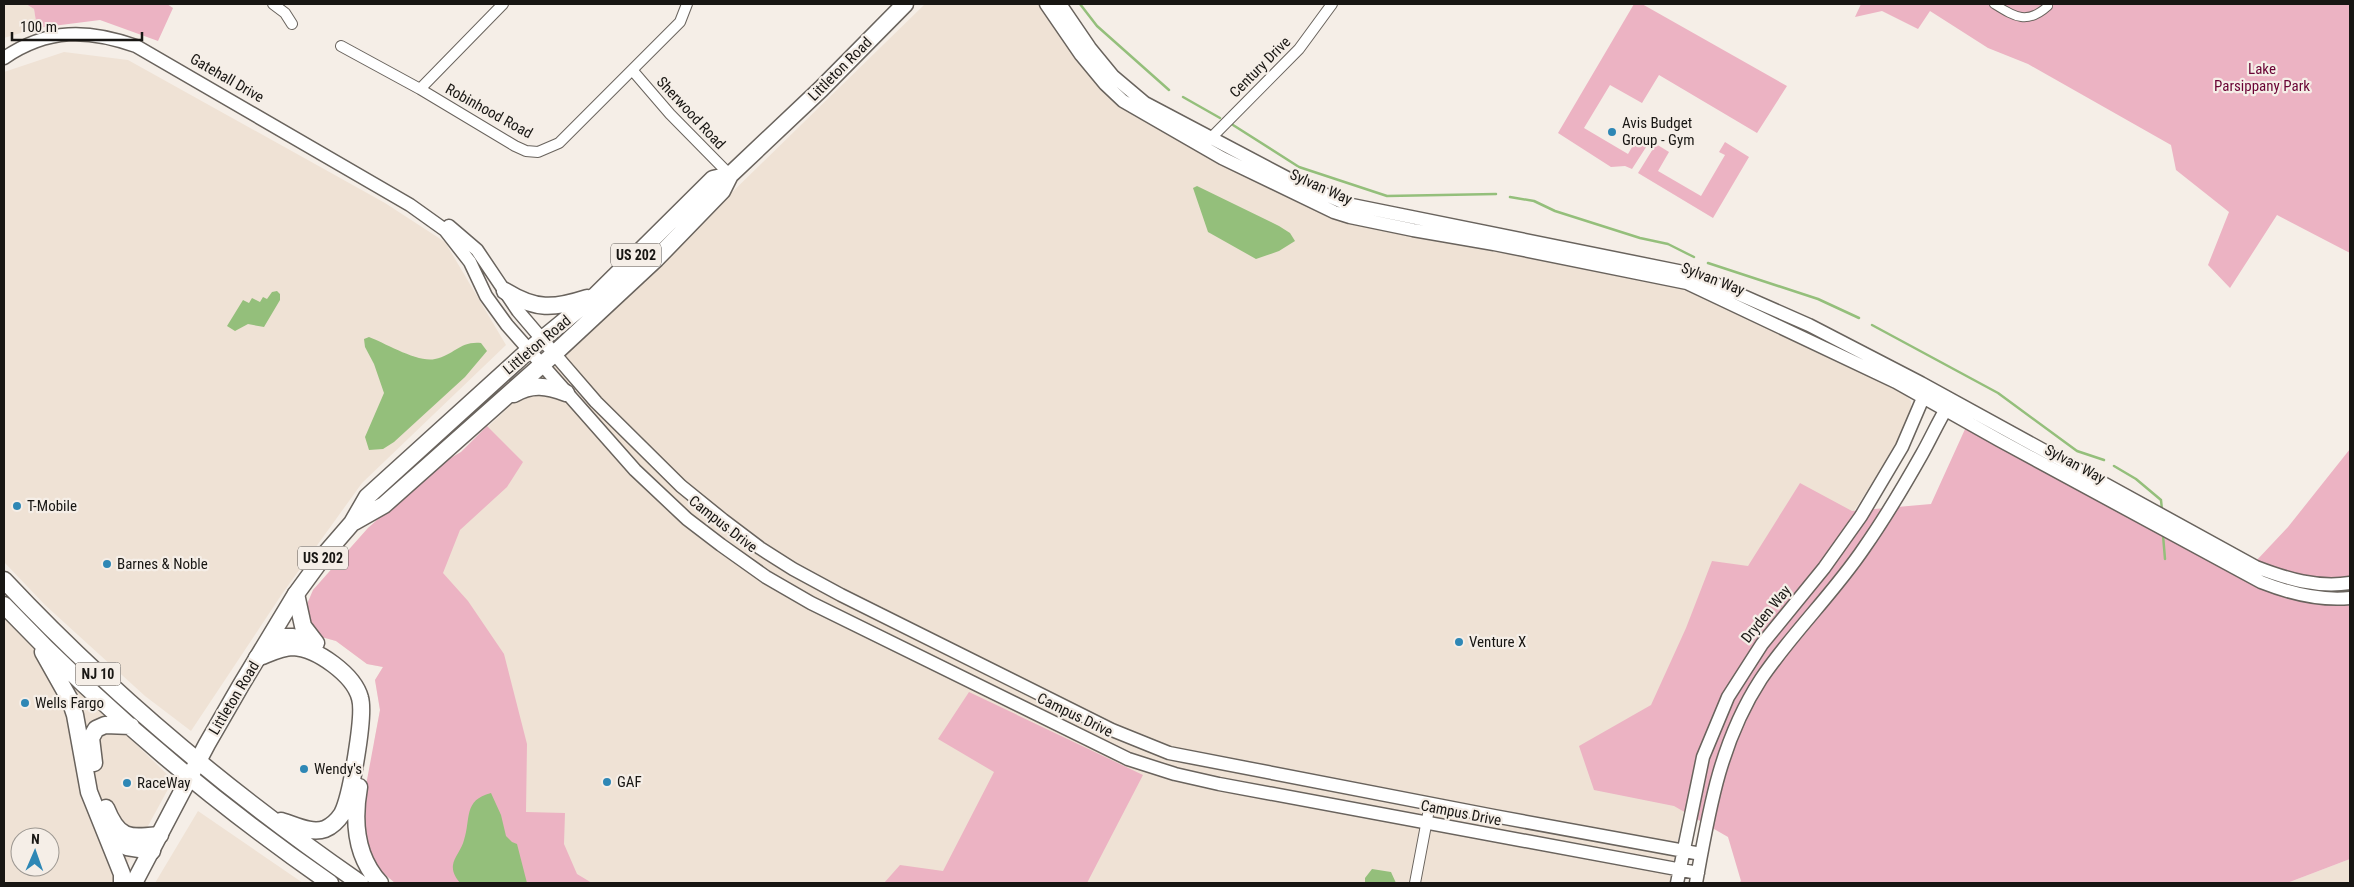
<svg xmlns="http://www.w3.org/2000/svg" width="2354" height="887" font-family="'Roboto Condensed',sans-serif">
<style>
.built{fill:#efe2d5;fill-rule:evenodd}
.green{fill:#ecb3c3}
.water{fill:#94bf7b}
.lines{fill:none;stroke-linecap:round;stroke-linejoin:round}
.stream{stroke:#94bf7b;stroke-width:2.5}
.pedestrian-casing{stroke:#69635d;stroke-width:10}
.minor-casing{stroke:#69635d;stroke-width:12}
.tertiary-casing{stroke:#69635d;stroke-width:15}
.primary-casing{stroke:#69635d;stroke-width:19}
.trunk-casing{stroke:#69635d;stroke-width:19}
.pedestrian{stroke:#fff;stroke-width:8}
.minor{stroke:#fff;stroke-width:10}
.tertiary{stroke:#fff;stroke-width:12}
.primary{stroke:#fff;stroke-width:16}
.trunk{stroke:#fff;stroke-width:16}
.poi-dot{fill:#2e87b5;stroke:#f5eee7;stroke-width:2}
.labels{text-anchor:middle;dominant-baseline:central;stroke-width:4.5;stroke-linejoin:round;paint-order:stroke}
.shield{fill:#f5eee7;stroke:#5a5753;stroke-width:1}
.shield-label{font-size:14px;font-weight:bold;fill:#181613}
.street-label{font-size:15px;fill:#181613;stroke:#f5eee7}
.park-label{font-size:15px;fill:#690334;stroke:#f5eee7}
.poi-label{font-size:15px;fill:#181613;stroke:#f5eee7;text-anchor:start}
</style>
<rect width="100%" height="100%" fill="#f5eee7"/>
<!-- built -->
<path class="built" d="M 4,4 L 26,4 L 34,9 L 37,28 L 4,38 Z
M 925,4 L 1042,4 L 1086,68 L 1134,116 L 1321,212 L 1355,224 L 1683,288 L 1901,390 L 1911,401 L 1911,416 L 1886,461 L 1692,765 L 1670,883 L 395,883 L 374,743 L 380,710 L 375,680 L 383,667 L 367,664 L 336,641 L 318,636 L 313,590 L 368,528 L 437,466 L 461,452 L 597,324 Z
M 64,52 L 128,60 L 385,203 L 445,242 L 506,345 L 362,483 L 282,594 L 191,731 L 145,696 L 45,605 L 4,562 L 4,72 Z
M 4,617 L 173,780 L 117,883 L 4,883 ZM 20,837 L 50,837 L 50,867 L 20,867 Z
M 198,811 L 303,883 L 155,883 Z
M 2350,859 L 2350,883 L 2287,883 Z"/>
<!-- green -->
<path class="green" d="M 26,4 L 167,4 L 173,8 L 158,41 L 100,20 L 37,28 L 34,9 Z
M 1634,4 L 1642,4 L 1787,86 L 1757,133 L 1659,75 L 1642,103 L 1610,85 L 1584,128 L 1628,154 L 1639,135 L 1650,141 L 1632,169 L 1625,166 L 1611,167 L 1558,133 Z
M 1861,4 L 2350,4 L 2350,253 L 2277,215 L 2230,288 L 2208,265 L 2229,212 L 2176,170 L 2171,145 L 2028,64 L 1988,48 L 1930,11 L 1918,29 L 1882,11 L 1855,17 Z
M 1725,142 L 1749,157 L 1713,218 L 1638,173 L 1656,144 L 1669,152 L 1658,171 L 1701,196 L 1725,155 L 1719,152 Z
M 487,426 L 523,462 L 507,487 L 460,530 L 443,573 L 468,601 L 504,654 L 527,744 L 526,812 L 565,813 L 564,844 L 577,874 L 592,883 L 395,883 L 377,868 L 365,835 L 364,796 L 380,710 L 375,680 L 383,667 L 367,664 L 336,641 L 318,636 L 304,611 L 313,590 L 368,528 L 437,466 L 461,452 Z
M 1966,427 L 2240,578 L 2288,527 L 2350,449 L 2350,859 L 2287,883 L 1739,883 L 1741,881 L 1728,837 L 1674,806 L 1594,790 L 1579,746 L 1651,705 L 1686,628 L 1712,561 L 1748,566 L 1800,483 L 1852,511 L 1931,504 Z
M 969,692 L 1143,775 L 1087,883 L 884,883 L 900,865 L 943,871 L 994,772 L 938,739 Z"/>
<!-- water -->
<path class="water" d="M 1197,186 L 1279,226 L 1290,233 L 1295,241 L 1279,251 L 1256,259 L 1208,232 L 1193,188 Z
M 277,291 L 280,294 L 280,300 L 264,327 L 248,324 L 235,331 L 227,326 L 243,300 L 249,303 L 252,298 L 260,302 L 263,297 L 267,299 L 272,292 Z
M 369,337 C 385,343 418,363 435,359 C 455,355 459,341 481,343 L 487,351 L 465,377 L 394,442 L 383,449 L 369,450 L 365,437 L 384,393 L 374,364 L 365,347 L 364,339 Z
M 491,793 L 501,815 L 506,836 L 512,842 L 517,844 L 527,883 L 460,883 C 456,878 452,872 453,865 C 454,857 462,849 464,840 C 471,819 463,800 491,793 Z
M 1372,869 L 1391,872 L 1396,883 L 1365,883 L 1365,878 Z"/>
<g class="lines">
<!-- stream -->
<path class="stream" d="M 1080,4 L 1097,26 L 1169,90
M 1183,97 L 1220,118
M 1233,125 L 1299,167 L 1387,196 L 1496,194
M 1510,197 L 1534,201 L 1555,211 L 1640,238 L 1668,244 L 1694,257
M 1708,263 L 1818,299 L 1859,318
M 1872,325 L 1998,393 L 2077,451 L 2104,460
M 2114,466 L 2136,479 L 2161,500 L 2162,510
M 2163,535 L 2165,559"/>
<defs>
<path id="pedestrian" d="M 1994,4 C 2015,17 2027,25 2048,6"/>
<path id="minor" d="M 273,4 L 285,13 L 292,24
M 341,46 L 420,89 L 515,146 L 526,151 L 538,152 L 559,143 L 680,22 L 687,4
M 633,71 L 670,114 L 730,175
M 420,89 L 503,4
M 1207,142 L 1299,49 L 1332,4
M 1415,883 L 1430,804"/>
<path id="tertiary" d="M 1046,4 L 1081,55 L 1105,84 L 1123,101 L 1222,158 L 1334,212 L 1350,217 L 1413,230 L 1494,244 L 1687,283 L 1896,382 L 1999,440 L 2261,582 C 2289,593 2320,601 2350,598
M 1060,4 L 1090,48 L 1113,76 L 1145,103 L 1289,179 L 1347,204 L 1693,274 L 1809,325 L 1921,383 L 2256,567 C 2287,579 2317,588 2350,583
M 4,58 C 48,28 88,29 136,46 L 410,205 L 445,230 L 470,262 L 486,296 L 507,325 L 635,470 L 687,519 L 721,545 L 766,577 L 811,603 L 1128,759 L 1175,774 L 1219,784 L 1698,873
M 449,226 L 477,250 L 518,311 L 564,365 L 596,402 L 681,486 L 723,520 L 760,548 L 793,569 L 841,595 L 1112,730 L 1169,753 L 1494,816 L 1701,854
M 1677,883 L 1703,757 L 1728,697 L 1762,644 L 1824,568 L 1861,516 L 1902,447 L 1926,391
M 1696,883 C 1709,810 1720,742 1761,679 C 1792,633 1833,594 1864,548 C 1885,518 1904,486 1922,454 C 1931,438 1939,420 1949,404"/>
<path id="primary" d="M 505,291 C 536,310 553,309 587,298
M 514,394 C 532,383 547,386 566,393
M 354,522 L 384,505 L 555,353 L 656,259 L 722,191 L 730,175 L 821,89 L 905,4
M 134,883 L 207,744 L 241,685 L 296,594 L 326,553 L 352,523 L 367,497 L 529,350 L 596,295 L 713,179 L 730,175"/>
<path id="trunk" d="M 4,580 C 111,694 231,794 360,883
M 296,594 L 303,626 L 316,643
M 4,605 C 102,708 213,802 330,883
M 271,637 L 293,637 L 307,640
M 43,652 L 70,700 L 75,715 L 89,792 L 122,874 L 122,883
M 257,658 C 268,654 281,647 293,647 C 317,648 354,675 360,698 C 365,715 351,797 342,814 C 338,820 332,826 325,829 C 311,834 295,825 281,821
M 94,763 L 91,738 L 96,729 L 105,725 L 131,726
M 359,787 C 353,821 355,856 380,883
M 106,808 C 119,840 129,838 160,835
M 112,838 L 127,847 L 152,851"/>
</defs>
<!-- pedestrian casing -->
<use href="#pedestrian" class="pedestrian-casing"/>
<!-- minor casing -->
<use href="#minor" class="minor-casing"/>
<!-- tertiary casing -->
<use href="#tertiary" class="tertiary-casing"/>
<!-- primary casing -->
<use href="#primary" class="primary-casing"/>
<!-- trunk casing -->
<use href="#trunk" class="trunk-casing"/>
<!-- pedestrian -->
<use href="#pedestrian" class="pedestrian"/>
<!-- minor -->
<use href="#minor" class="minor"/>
<!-- tertiary -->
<use href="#tertiary" class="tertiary"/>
<!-- primary -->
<use href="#primary" class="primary"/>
<!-- trunk -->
<use href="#trunk" class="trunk"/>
</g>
<!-- markers -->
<g class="poi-dot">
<circle cx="1612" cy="132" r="5"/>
<circle cx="17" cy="506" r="5"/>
<circle cx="107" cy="564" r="5"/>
<circle cx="1459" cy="642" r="5"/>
<circle cx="25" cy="703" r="5"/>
<circle cx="304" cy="769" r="5"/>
<circle cx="607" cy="782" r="5"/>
<circle cx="127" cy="783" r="5"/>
</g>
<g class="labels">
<!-- shield labels -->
<g class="shield">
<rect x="611" y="243.5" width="50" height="23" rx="4"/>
<rect x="298" y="546.5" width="50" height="23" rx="4"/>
<rect x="75.5" y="662.5" width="45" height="23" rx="4"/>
</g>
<g class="shield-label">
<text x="636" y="255">US 202</text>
<text x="323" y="558">US 202</text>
<text x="98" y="674">NJ 10</text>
</g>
<!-- street labels -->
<g class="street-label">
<text transform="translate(1260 67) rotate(-45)">Century Drive</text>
<text transform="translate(840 69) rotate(-45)">Littleton Road</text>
<text transform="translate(227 78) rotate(30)">Gatehall Drive</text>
<text transform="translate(489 111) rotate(29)">Robinhood Road</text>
<text transform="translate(691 113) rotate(47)">Sherwood Road</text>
<text transform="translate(1321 187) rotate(24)">Sylvan Way</text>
<text transform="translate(1713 279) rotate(21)">Sylvan Way</text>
<text transform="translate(537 345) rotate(-40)">Littleton Road</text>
<text transform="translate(2075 464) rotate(28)">Sylvan Way</text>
<text transform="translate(723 524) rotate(38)">Campus Drive</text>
<text transform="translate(1766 614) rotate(-51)">Dryden Way</text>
<text transform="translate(234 698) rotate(-59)">Littleton Road</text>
<text transform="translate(1075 715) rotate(26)">Campus Drive</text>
<text transform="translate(1461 813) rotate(11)">Campus Drive</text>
</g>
<!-- park labels -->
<g class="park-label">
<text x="2262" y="69">Lake<tspan x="2262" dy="17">Parsippany Park</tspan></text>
</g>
<!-- poi labels -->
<g class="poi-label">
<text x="1622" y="123">Avis Budget<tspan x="1622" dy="17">Group - Gym</tspan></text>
<text x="27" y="506">T-Mobile</text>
<text x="117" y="564">Barnes &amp; Noble</text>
<text x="1469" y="642">Venture X</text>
<text x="35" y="703">Wells Fargo</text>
<text x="314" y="769">Wendy's</text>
<text x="617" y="782">GAF</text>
<text x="137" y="783">RaceWay</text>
</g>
</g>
<!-- border -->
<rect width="2354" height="887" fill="none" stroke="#181613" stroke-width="10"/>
<!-- north arrow -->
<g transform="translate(35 852) rotate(2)"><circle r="24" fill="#f5eee7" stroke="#9d9892"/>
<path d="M0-4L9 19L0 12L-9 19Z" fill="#2e87b5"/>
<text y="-8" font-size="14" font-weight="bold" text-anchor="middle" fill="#181613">N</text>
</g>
<!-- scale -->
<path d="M12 32v8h130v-8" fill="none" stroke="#181613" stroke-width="2.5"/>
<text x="20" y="32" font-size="15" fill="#181613" stroke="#f5eee7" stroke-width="4" paint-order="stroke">100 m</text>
</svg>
